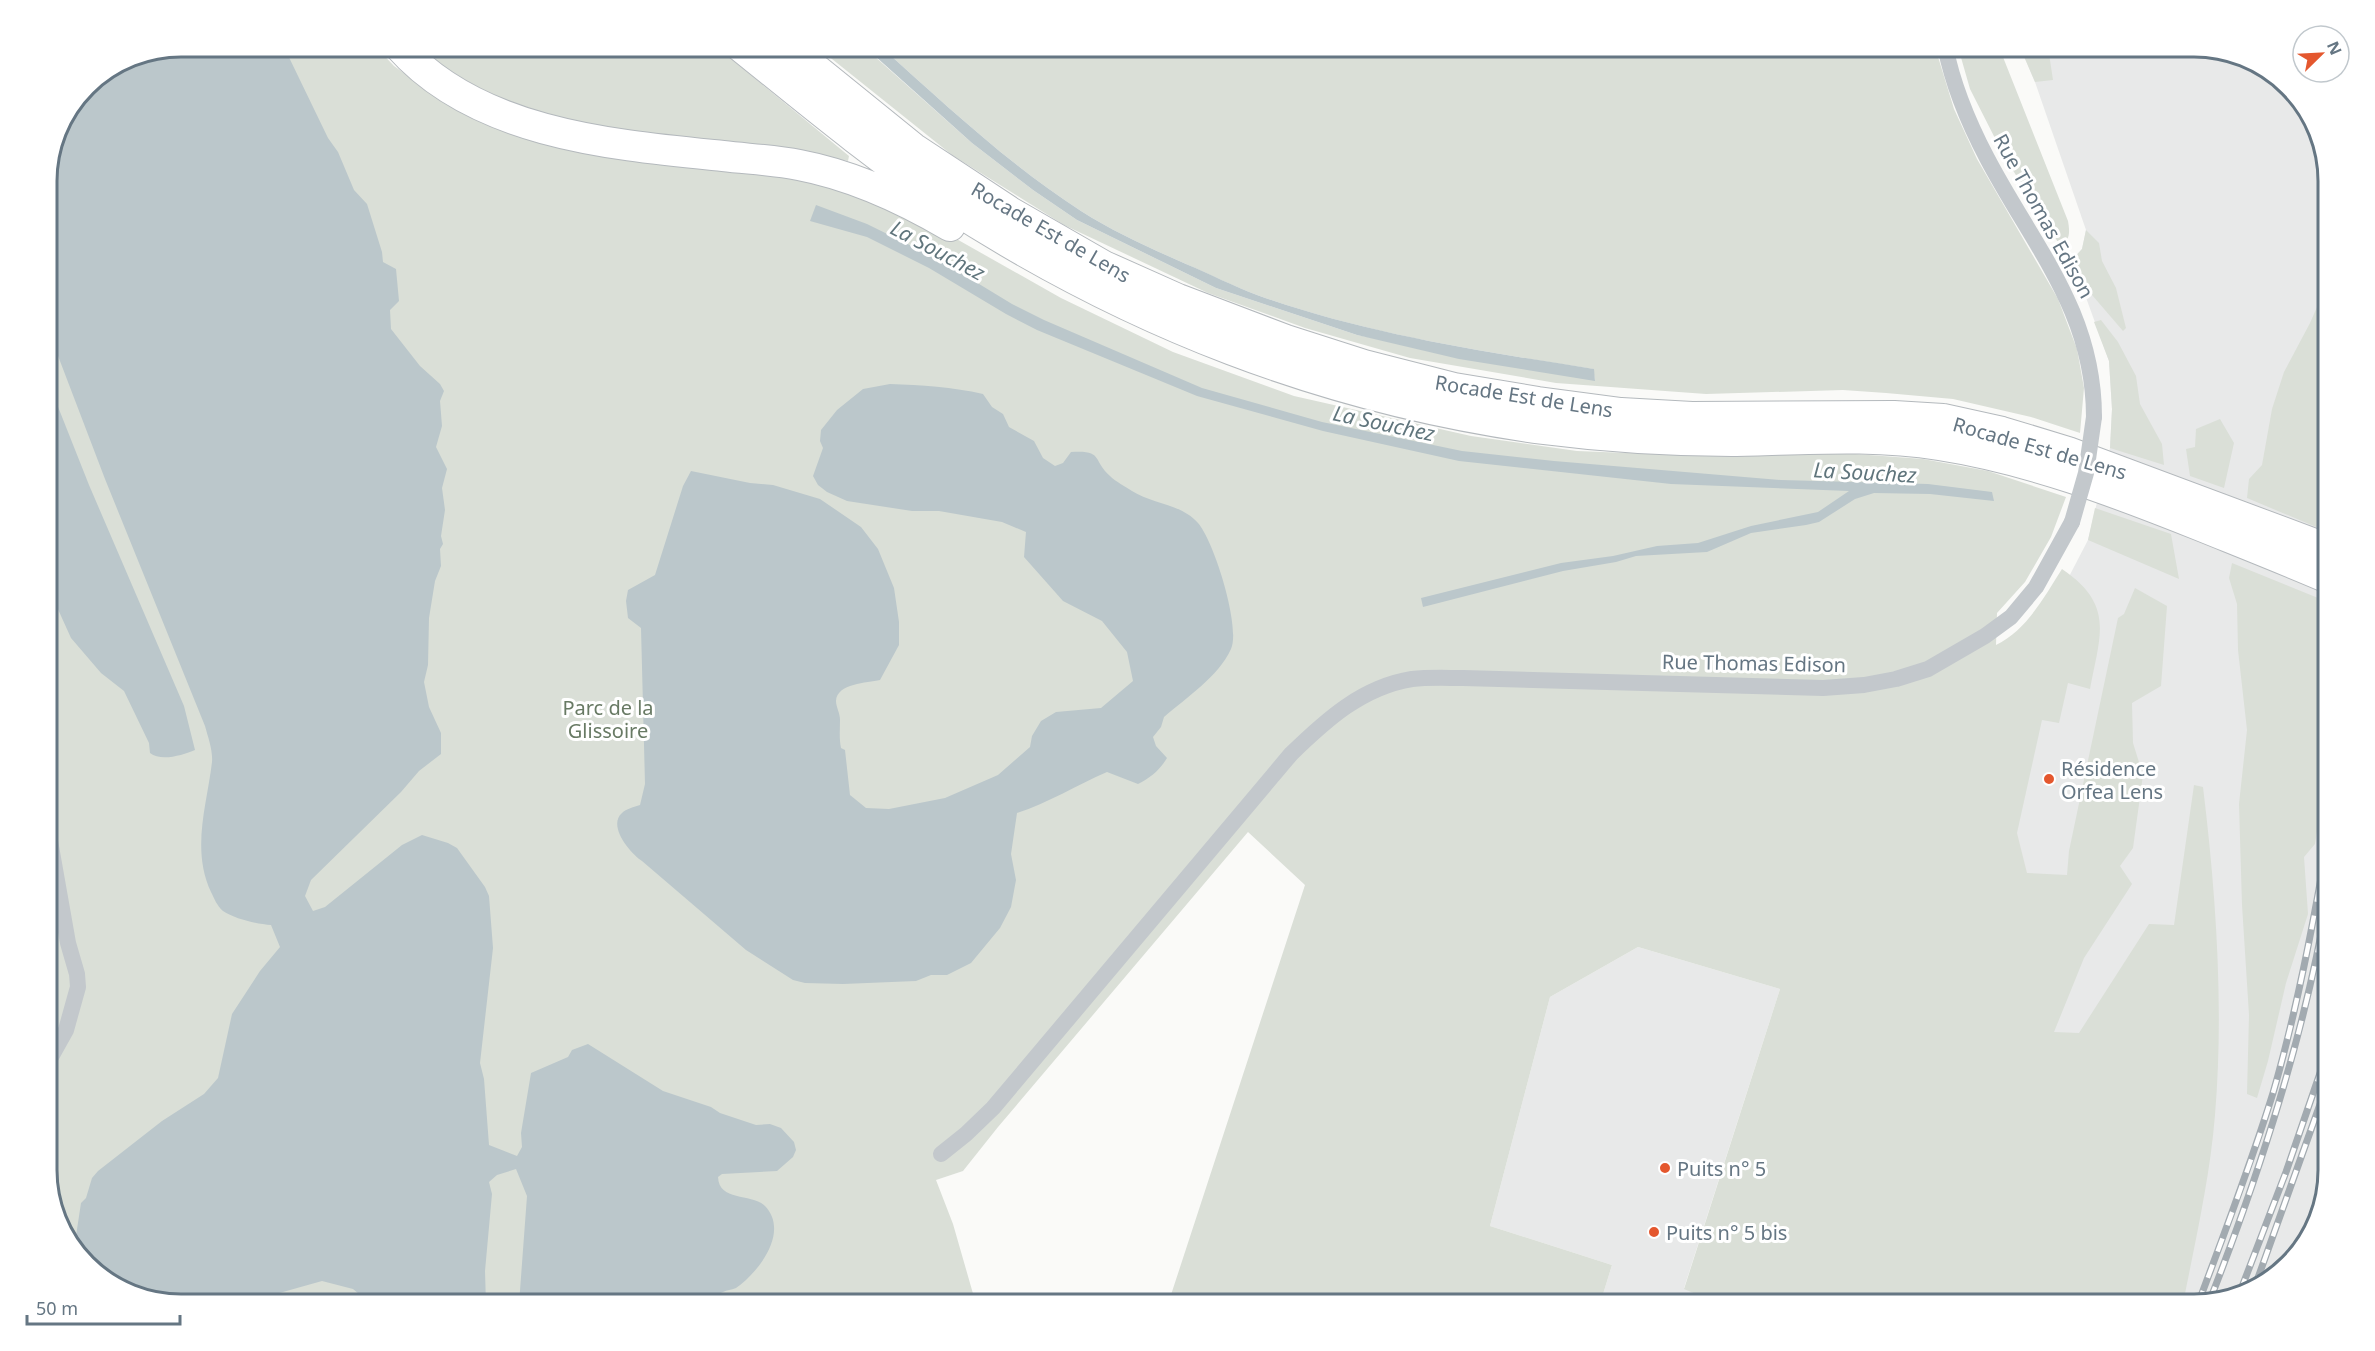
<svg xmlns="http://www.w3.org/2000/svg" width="2375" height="1351" font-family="'Noto Sans',sans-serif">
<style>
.built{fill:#e8e9e9}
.green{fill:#dadfd7}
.water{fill:#bbc7cb}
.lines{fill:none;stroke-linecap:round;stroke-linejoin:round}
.motorway-casing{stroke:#b4b9bd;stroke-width:32}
.minor{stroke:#c3c8cc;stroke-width:16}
.motorway{stroke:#fff;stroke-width:30}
.rail-casing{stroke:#a2aab0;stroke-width:7}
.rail{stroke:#fff;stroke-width:4.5;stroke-dasharray:14;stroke-linecap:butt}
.minor-bridge{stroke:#c3c8cc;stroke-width:16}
.poi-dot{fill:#e4572e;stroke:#fff;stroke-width:2}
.labels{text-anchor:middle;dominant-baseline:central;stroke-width:6;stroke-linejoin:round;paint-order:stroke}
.street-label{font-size:20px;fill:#657683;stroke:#fff}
.park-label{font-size:20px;fill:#687a64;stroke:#fff}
.poi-label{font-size:20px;fill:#657683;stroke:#fff;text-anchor:start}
.water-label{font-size:21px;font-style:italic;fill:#60757c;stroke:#fff}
.rim{fill:none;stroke:#657683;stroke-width:3}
</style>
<rect width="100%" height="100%" fill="#fafaf8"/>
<!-- built -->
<path class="built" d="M 2020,47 L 2194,47 L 2261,64 L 2306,106 L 2328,172 L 2328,1171 L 2311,1237 L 2262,1286 L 2195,1304 L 1820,1304 L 1994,721 L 2088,540 L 2110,448 L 2112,409 L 2109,361 L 2080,281 L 2070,262 L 2082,249 L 2086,230 L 2035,82 Z
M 1638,947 L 1780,989 L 1684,1288 L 1698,1295 L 1695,1304 L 1600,1304 L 1612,1265 L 1490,1226 L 1550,997 Z"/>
<!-- green -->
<path class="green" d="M 181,46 L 376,47 L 394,66 L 440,99 L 781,175 L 857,195 L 914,215 L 1061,298 L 1173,352 L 1294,396 L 1471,436 L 1577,451 L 1678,455 L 1842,453 L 1923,459 L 1988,471 L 2066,497 L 2051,537 L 2025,582 L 1997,613 L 1996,645 C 2027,630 2044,597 2062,569 C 2115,605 2100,635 2090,689 L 2068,683 L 2059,723 L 2042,720 L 2017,833 L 2027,873 L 2067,875 L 2069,851 L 2118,618 L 2124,614 L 2135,588 L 2167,606 L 2161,686 L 2132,703 L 2133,743 L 2143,775 L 2133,848 L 2120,866 L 2132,884 L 2084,958 L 2054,1032 L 2079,1033 L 2149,924 L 2174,925 L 2194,785 L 2203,787 C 2216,893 2224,1008 2215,1115 C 2210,1178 2195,1242 2183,1304 L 1695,1304 L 1698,1295 L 1684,1289 L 1780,989 L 1638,947 L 1550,997 L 1490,1226 L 1612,1265 L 1600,1304 L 1168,1304 L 1305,885 L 1248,832 L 998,1127 L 963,1171 L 936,1180 L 953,1224 L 976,1304 L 181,1304 L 114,1287 L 69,1245 L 47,1179 L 47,172 L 57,129 L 86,86 L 130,57 Z
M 415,47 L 717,47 L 849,156 L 848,161 C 773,147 698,142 623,130 C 587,124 551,120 516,106 C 479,91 448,69 415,47 Z
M 817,47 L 864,47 L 972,143 L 1033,190 L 1077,220 L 1216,288 L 1357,335 L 1595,380 L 1593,369 C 1480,351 1365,334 1257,295 C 1233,286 1209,274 1186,264 C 1150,248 1114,232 1081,211 C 1008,164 945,104 881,47 L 1935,47 L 1954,109 L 1977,159 L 2058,299 L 2077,349 L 2084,388 L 2080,433 L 2031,417 L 1953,399 L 1886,393 L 1843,390 L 1706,394 L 1556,383 L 1410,358 L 1305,328 L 1208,293 L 1064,225 L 952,155 Z
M 1958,47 L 1999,47 L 2068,221 C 2070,233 2070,239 2061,247 L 2004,156 L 1970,89 Z
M 2020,47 L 2048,47 L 2053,80 L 2035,82 Z
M 2086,230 L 2099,243 L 2102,261 L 2116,288 L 2126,328 L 2123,331 L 2080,281 L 2070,262 L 2082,249 Z
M 2328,282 L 2328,532 L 2247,498 L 2249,479 L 2262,465 L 2272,409 L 2284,372 L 2310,323 Z
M 2101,320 L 2118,342 L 2136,376 L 2140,404 L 2162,444 L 2164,465 L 2110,448 L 2112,409 L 2109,361 L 2094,322 Z
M 2220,419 L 2234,443 L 2224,488 L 2190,476 L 2186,449 L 2195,447 L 2196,429 Z
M 2095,508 L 2171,534 L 2179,579 L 2088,540 Z
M 2232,563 L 2328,602 L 2328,761 L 2315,844 L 2304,857 L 2308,914 L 2286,983 L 2268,1061 L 2257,1098 L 2247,1094 L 2249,1015 L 2242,905 L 2239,804 L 2247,730 L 2238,650 L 2237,604 L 2229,578 Z"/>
<!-- water -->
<path class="water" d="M 181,46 L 284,47 L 328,138 L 338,152 L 354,190 L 367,204 L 382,252 L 383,262 L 396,269 L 399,301 L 390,310 L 391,329 L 420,366 L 440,384 L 444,391 L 440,401 L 442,426 L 436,447 L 447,469 L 442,488 L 445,510 L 441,536 L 443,544 L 440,549 L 441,566 L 435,581 L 429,618 L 428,665 L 424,682 L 429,707 L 441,733 L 441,754 L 419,771 L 401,792 L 311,880 L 305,896 L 313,911 L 325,907 L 402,845 L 422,835 L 448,843 L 457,848 L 485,887 L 489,896 L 493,948 L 480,1063 L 484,1079 L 489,1145 L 517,1156 L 522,1147 L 521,1133 L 531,1073 L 568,1057 L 572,1050 L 588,1044 L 663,1091 L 711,1107 L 720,1113 L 756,1125 L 770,1124 L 781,1128 L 794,1142 L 796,1150 L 793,1157 L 777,1171 L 722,1174 L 718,1177 C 719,1202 752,1193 765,1206 C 790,1232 758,1273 736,1288 C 731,1290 727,1290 723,1292 C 714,1295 706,1301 698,1304 L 519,1304 L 527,1196 L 516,1169 L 497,1175 L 489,1182 L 492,1194 L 485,1271 L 486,1304 L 371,1304 L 353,1289 L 322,1281 L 258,1299 L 248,1304 L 181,1304 L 114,1287 L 74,1249 L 81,1203 L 86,1198 L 92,1178 L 98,1171 L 162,1121 L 204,1094 L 218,1078 L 232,1014 L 260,971 L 280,947 L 271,925 C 257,924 235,919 223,911 C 217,906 214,898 211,892 C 191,849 207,805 212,762 C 213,751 208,737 205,726 L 105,479 L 47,327 L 47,172 L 57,129 L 86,86 L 130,57 Z
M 865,47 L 881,47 C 945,104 1008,164 1081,211 C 1114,232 1150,248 1186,264 C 1210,274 1233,286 1257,295 C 1366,334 1480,351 1594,369 L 1595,381 L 1459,359 L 1357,335 L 1216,288 L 1077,220 L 1033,190 L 972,143 Z
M 816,205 L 867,224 L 938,259 L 1012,304 L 1044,320 L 1202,388 L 1322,422 L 1462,451 L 1554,461 L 1781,480 L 1928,484 L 1992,492 L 1994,501 L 1930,494 L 1874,493 L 1855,499 L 1819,522 L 1806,525 L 1751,533 L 1707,552 L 1636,556 L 1616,562 L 1563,571 L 1423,607 L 1421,598 L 1561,563 L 1613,556 L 1657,546 L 1698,543 L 1751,526 L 1818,512 L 1849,491 L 1671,484 L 1459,461 L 1323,431 L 1197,396 L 1037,330 L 1006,314 L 929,268 L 867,237 L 810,221 Z
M 47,379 L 89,485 L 184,706 L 195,750 C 183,755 161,762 150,753 L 149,743 L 124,691 L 101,673 L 71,638 L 47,585 Z
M 890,384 C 921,385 953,387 983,394 L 992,407 L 1003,414 L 1009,427 L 1034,441 L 1043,458 L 1055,466 L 1063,463 L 1071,452 C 1104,450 1092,460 1110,476 C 1116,482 1125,486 1132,491 C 1152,504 1182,504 1198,523 C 1214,541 1241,627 1231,649 C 1218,677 1187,697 1164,717 L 1161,727 L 1153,737 L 1156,746 L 1167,758 C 1160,770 1150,778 1138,784 L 1107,772 C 1077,785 1048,803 1017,813 L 1011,854 L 1016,880 L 1011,907 L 1000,928 L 971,963 L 947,975 L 931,975 L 916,981 L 843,984 L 805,983 L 793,980 L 746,950 L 642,861 C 631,854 607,826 622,813 C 626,809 634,807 640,805 L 645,784 L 641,628 L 628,618 L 626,601 L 628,590 L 655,575 L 683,486 L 691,471 L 750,483 L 773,485 L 820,499 L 861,527 L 878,549 L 894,588 L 899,622 L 899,645 L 880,680 C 867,683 837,683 836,701 C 836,707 840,713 840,720 C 840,730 839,738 841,748 L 845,750 L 850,795 L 866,808 L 889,809 L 945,798 L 998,775 L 1030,747 L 1032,736 L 1041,721 L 1056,712 L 1101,708 L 1133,681 L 1127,652 L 1102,621 L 1063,601 L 1024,557 L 1026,532 L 1002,522 L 939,511 L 912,511 L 847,501 L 827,492 L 818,485 L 813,476 L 823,448 L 820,441 L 821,430 L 837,410 L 863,389 Z"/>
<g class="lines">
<defs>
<path id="motorway" d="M 399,46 C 477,134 613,145 723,156 C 748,159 774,160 799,165 C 852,175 904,199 950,226
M 740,46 C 807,100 874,156 945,203 C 1130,323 1325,399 1543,429 C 1605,437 1670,441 1732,441 C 1801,440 1871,434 1939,445 C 2029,459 2116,492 2201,526 C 2243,543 2286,560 2328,578
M 787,46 L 913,148 L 1010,212 L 1104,266 L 1178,299 L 1286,340 L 1364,365 L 1454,388 L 1538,402 L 1621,413 L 1692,417 L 1894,416 L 1943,419 L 2002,432 L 2068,452 L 2328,549"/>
</defs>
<!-- motorway casing -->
<use href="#motorway" class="motorway-casing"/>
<!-- minor -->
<path class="minor" d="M 1945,46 C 1953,86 1968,122 1987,158 C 2033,246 2094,311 2094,417
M 47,824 L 68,943 L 77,974 L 78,987 L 66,1030 L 47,1064
M 941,1154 L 966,1134 L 993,1108 L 1291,754 C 1326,720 1362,687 1412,679 C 1429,677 1447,678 1463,678 L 1823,688 L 1864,685 L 1896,679 L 1928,669 L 1985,636 L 2011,617 L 2036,587 L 2072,522"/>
<!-- motorway -->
<use href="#motorway" class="motorway"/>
<defs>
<path id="rail" d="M 2254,1289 L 2328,1082
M 2240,1292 L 2286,1172 L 2328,1050
M 2210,1300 C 2261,1169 2304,1036 2328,897
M 2198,1304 C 2224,1234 2251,1164 2273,1093 C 2297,1010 2313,924 2328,839"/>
</defs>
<!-- rail casing -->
<use href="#rail" class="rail-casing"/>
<!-- rail -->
<use href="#rail" class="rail"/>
<!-- minor-bridge -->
<path class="minor-bridge" d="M 2072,522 L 2086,473 L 2094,417"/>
</g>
<!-- markers -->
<g class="poi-dot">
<circle cx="2049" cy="779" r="6"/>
<circle cx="1665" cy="1168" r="6"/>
<circle cx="1654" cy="1232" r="6"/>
</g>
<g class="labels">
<!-- street labels -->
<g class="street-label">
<text transform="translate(2044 216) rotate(61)">Rue Thomas Edison</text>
<text transform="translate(1051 232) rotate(30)">Rocade Est de Lens</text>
<text transform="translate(1524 396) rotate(9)">Rocade Est de Lens</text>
<text transform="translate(2040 448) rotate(16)">Rocade Est de Lens</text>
<text transform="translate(1754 663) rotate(1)">Rue Thomas Edison</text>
</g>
<!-- park labels -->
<g class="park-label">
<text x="608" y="707">Parc de la<tspan x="608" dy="23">Glissoire</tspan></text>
</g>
<!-- poi labels -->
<g class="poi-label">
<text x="2061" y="768">Résidence<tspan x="2061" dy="23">Orfea Lens</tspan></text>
<text x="1677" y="1168">Puits n° 5</text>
<text x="1666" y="1232">Puits n° 5 bis</text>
</g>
<!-- water labels -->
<g class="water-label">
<text transform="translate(938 250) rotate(28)">La Souchez</text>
<text transform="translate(1384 423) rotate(12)">La Souchez</text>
<text transform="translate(1865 472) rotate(3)">La Souchez</text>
</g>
</g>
<!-- crop -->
<path d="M0 0H2375V1351H0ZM181 57H2194A124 124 0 0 1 2318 181V1170A124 124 0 0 1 2194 1294H181A124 124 0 0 1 57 1170V181A124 124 0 0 1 181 57Z" fill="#fff" fill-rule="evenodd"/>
<path class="rim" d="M181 57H2194A124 124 0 0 1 2318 181V1170A124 124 0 0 1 2194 1294H181A124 124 0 0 1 57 1170V181A124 124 0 0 1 181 57Z"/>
<!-- north arrow -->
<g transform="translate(2321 54) rotate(66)"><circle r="28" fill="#ffffff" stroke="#c1c8cd" stroke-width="1.5"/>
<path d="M0-4.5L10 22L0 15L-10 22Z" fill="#e4572e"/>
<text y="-9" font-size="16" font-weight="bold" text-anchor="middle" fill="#657683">N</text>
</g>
<!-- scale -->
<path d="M27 1315v9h153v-9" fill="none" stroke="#657683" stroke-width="3"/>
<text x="36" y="1315" font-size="18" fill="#657683" stroke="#ffffff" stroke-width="4.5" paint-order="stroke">50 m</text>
</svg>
